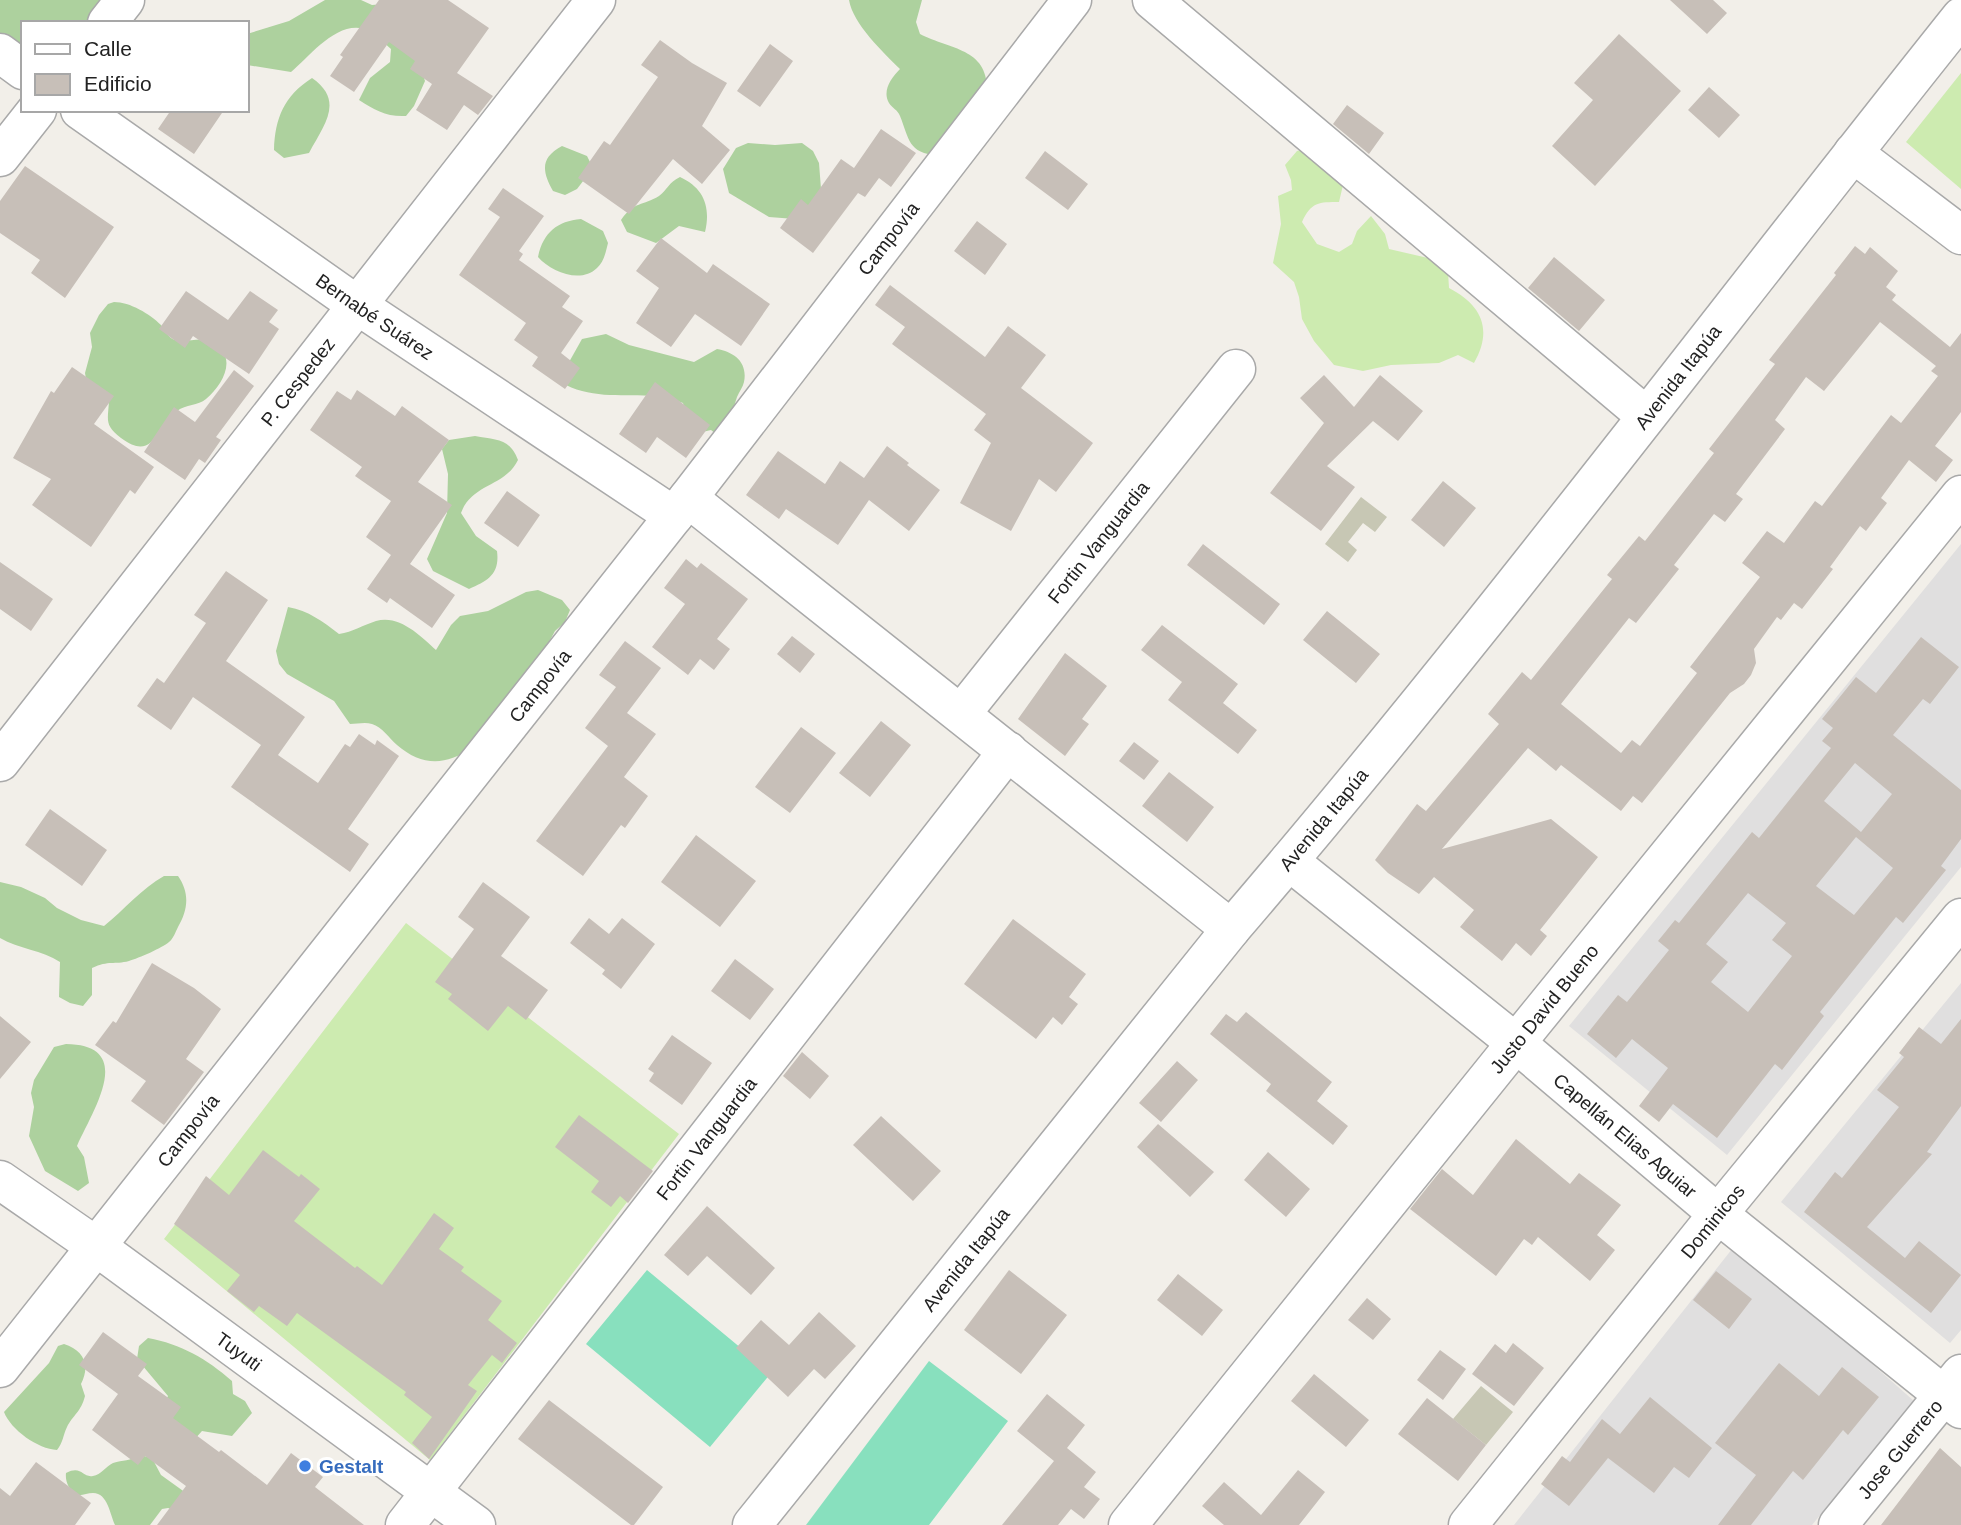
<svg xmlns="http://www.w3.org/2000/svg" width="1961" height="1525" font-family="Arial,sans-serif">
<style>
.residential{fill:#e0dfdf}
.construction{fill:#c7c7b4}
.grass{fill:#cdebb0}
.forest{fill:#add19e}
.pitch{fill:#88e0be}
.building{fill:#c7bfb8;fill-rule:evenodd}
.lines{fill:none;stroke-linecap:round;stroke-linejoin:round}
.minor-casing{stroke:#a9a9a9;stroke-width:41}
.minor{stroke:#fff;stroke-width:38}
.shop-dot{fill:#3f7fe0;stroke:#fff;stroke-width:2.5}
.labels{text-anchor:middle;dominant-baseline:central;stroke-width:6;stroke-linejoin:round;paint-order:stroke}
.street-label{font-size:19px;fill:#222;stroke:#fff}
.shop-label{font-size:19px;font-weight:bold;fill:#366cbe;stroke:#fff;text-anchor:start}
</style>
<rect width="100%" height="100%" fill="#f2efe9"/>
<!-- residential -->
<path class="residential" d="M 1961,544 L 1961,867 L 1727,1155 L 1569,1026 Z
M 1961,983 L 1961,1330 L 1950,1343 L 1781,1202 Z
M 1736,1244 L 1914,1401 L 1812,1525 L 1514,1525 Z"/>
<!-- construction -->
<path class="construction" d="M 1361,497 L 1387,517 L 1375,532 L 1363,523 L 1348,542 L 1357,550 L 1348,562 L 1325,544 Z
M 1481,1386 L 1513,1412 L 1486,1445 L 1453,1419 Z"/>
<!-- grass -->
<path class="grass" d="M 1961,73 L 1961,189 L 1906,142 Z
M 1313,147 L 1343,185 L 1339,202 C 1319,202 1311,202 1302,222 L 1317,244 L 1339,252 L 1352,244 L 1357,231 L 1371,216 L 1385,234 L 1389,249 L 1441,261 L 1448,272 L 1449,288 C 1482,305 1493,330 1474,363 L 1458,355 L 1439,363 L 1391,365 L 1363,371 L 1334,365 L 1314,341 L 1302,319 L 1299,297 L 1294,282 L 1273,263 L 1281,224 L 1278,196 L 1292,190 L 1291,180 L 1285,165 L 1297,151 Z
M 406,923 L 679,1134 L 430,1460 L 164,1239 Z"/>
<!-- forest -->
<path class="forest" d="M 0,0 L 108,0 L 95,23 L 23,23 L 23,53 L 0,55 Z
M 325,0 L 361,0 L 372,5 L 398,3 L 425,81 L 414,106 L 406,116 C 386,117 375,110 359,100 L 370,78 L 390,62 L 391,49 C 385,44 378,35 370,31 C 340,16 311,55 291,72 L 247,65 L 247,34 L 289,21 Z
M 849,0 L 922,0 L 916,22 L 920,34 C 951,50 988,48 987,91 L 946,132 L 938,155 C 908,154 909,138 900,116 C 898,110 892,108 889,103 C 882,91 891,78 900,69 C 883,52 853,24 849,0 Z
M 312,78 C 345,101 324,125 309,153 L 284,158 L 274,150 C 275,118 284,96 312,78 Z
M 748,143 L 775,145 L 802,143 L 813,151 L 819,163 L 821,189 L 815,201 L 795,219 L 769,217 L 729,193 L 723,169 L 736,148 Z
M 562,146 L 587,156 L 593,168 L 577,189 L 565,195 L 553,191 C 542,171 540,158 562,146 Z
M 680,177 C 704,188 711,207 705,232 L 679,226 L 656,243 L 627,232 L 621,220 C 634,201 643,206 659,196 C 668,189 668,183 680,177 Z
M 581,219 L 603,231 L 608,243 C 606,251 604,262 597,268 C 581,284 551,272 538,257 C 543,233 557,221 581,219 Z
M 114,302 C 130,302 150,314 161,325 C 165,330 168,338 175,340 C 187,343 201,336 212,342 C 239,356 223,385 206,399 C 198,406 186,404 177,411 C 157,426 154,463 121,438 C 104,425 108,420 109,401 L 86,379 L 85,373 L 92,347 L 90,333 L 99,315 L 108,304 Z
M 606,334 L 629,345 L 694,362 L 717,349 C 734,352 748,362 744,382 C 743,387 739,392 737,397 C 732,412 730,424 721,438 L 711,430 L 698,433 L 686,415 L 683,403 C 674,400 665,396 655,396 C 625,394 594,399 566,385 L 564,371 L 582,339 Z
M 475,436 C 496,440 510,438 518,460 C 505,487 472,483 461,513 L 476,536 L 497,551 C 500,574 488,581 469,589 L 433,571 L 427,559 L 447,513 L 448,474 L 442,449 L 449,440 Z
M 538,590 L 562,600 L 570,610 L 565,622 L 555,631 L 528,681 C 501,690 504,708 491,730 C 487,738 477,743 471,748 C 446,766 421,766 397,745 C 389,738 382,727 372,724 C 365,722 357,724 350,724 L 334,701 L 287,674 L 279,664 L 276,651 L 288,607 C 309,611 322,621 339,634 C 353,632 363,625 376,621 C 399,614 421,636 436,650 L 451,625 L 460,616 L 488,611 L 526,592 Z
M 164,876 L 178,876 C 190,893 188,910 178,927 C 176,931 173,939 169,942 C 162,948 139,958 129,961 C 114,965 109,960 92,968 L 92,995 L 83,1006 L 70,1003 L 59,997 L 60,962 C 42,950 19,949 0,938 L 0,882 L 21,887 L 45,898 L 57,908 L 81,920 L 104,926 C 124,910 142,888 164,876 Z
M 66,1044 C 137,1045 93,1110 77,1146 L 84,1157 L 89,1183 L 78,1191 L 45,1171 L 29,1136 L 34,1107 L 31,1093 L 34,1080 L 54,1047 Z
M 148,1338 C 181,1344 207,1359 232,1381 L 233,1394 L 245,1401 L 252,1413 L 232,1436 L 202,1431 L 193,1441 L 162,1407 L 168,1396 L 137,1359 L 139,1346 Z
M 64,1344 C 83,1350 91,1364 81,1384 L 85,1396 C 81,1412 73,1415 67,1427 C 63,1435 63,1443 57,1450 C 38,1449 11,1430 4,1412 L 49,1363 L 58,1346 Z
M 140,1455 L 152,1458 L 161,1475 L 186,1493 L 181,1512 L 168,1508 L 162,1509 L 150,1525 L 115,1525 C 110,1515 108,1493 93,1493 C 87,1493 83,1496 76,1495 C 69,1489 65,1482 66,1473 C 82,1465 82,1478 93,1476 C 101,1475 106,1466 113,1463 C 123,1460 130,1461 140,1455 Z"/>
<!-- pitch -->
<path class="pitch" d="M 647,1270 L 771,1373 L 710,1447 L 586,1344 Z
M 929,1361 L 1008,1421 L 929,1525 L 806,1525 Z"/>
<!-- building -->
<path class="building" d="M 379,0 L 448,0 L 489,28 L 457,73 L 493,96 L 478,115 L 464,105 L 447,130 L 416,110 L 432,84 L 410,69 L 415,61 L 389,42 L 354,92 L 330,76 L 343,57 L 340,55 Z
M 1670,0 L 1713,0 L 1727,13 L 1707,34 Z
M 1619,34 L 1681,91 L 1595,186 L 1552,146 L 1593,100 L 1574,83 Z
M 660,40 L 692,63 L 727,83 L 702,126 L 730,150 L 702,184 L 673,159 L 629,214 L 578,178 L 604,141 L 610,145 L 658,77 L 641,65 Z
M 770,44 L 793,61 L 760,107 L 737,91 Z
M 1709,87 L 1740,115 L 1719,138 L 1688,110 Z
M 1347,105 L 1384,133 L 1369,154 L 1333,124 Z
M 171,110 L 224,110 L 194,154 L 158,129 Z
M 881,129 L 916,153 L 891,187 L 879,178 L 865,197 L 858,193 L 813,253 L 780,228 L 801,199 L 808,205 L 841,159 L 854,168 Z
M 1045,151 L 1088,184 L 1068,210 L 1025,178 Z
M 25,166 L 114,227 L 65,298 L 31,273 L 40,260 L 0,233 L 0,201 Z
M 503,188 L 544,216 L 519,251 L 523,254 L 519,260 L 570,296 L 562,307 L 583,321 L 561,353 L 580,368 L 565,389 L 532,366 L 538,357 L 514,340 L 526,323 L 459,275 L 500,217 L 488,209 Z
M 977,221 L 1007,244 L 985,275 L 954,251 Z
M 661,238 L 707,273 L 713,264 L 770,304 L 741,346 L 695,314 L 671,347 L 636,323 L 659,288 L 636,271 Z
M 1855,246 L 1865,254 L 1870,247 L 1898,271 L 1886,287 L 1896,295 L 1892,300 L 1950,347 L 1961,333 L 1961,412 L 1935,446 L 1953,460 L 1936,482 L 1909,460 L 1881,498 L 1887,503 L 1866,531 L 1860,526 L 1830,567 L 1833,569 L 1802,609 L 1794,603 L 1781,620 L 1777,617 L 1754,649 L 1756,663 L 1751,675 L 1744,684 L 1730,693 L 1642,803 L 1633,796 L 1621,811 L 1561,765 L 1556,771 L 1528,748 L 1442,849 L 1551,819 L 1598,857 L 1540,930 L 1547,936 L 1531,956 L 1516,943 L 1502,961 L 1460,927 L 1474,910 L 1434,877 L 1419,894 L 1388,873 L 1375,860 L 1417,804 L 1426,811 L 1499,724 L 1488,714 L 1522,672 L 1531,680 L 1612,579 L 1607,575 L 1639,536 L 1645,541 L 1714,453 L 1709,449 L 1775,364 L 1769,360 L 1836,275 L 1834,273 ZM 1880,322 L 1936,366 L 1931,371 L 1938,376 L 1901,423 L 1891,415 L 1822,506 L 1815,501 L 1784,543 L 1767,531 L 1742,563 L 1760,577 L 1690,667 L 1697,673 L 1640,746 L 1632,740 L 1621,753 L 1561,704 L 1629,618 L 1636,623 L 1679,569 L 1674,565 L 1714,514 L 1725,522 L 1743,499 L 1736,494 L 1785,429 L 1775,420 L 1806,377 L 1824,391 Z
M 1554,257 L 1605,300 L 1579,331 L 1528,288 Z
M 890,285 L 985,357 L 1008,326 L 1046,355 L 1021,388 L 1093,443 L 1056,492 L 1039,479 L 1011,531 L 960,503 L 991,443 L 974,430 L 986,414 L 892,344 L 905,327 L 875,305 Z
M 186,291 L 228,320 L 250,291 L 278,310 L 269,322 L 279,329 L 249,374 L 193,336 L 185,348 L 159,329 Z
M 72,367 L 114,396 L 94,424 L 154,467 L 135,494 L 130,490 L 91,547 L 32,505 L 51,479 L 13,458 L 51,391 L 54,393 Z
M 234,370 L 254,386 L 216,437 L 221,440 L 205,463 L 199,459 L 185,480 L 144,452 L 174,407 L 195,422 Z
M 1324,375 L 1354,407 L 1380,375 L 1423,411 L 1398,441 L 1373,421 L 1327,466 L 1355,487 L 1321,531 L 1270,493 L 1324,423 L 1300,398 Z
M 655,382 L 710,425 L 686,458 L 657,437 L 646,453 L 619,434 Z
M 357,390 L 395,416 L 402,406 L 449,440 L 418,482 L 452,505 L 410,564 L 455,595 L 432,628 L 390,598 L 387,603 L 367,589 L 391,555 L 366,537 L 391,501 L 355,476 L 362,467 L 310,430 L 337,391 L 351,400 Z
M 887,446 L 909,463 L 907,465 L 940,490 L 909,531 L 869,500 L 838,545 L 786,509 L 779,519 L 746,495 L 778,451 L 825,484 L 840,461 L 864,478 Z
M 1443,481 L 1476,508 L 1444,547 L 1411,520 Z
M 507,491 L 540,515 L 518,547 L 484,523 Z
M 1203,544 L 1280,604 L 1264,625 L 1187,565 Z
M 686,559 L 697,568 L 701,563 L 748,599 L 717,639 L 730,649 L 714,670 L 700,659 L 688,675 L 652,647 L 685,604 L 664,588 Z
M 0,562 L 53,599 L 31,631 L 0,609 Z
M 226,571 L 268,600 L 226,661 L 305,717 L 278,755 L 318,783 L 345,744 L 350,747 L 359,734 L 375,745 L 377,740 L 399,756 L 348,829 L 369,844 L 350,872 L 231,787 L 261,745 L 193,697 L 171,730 L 137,706 L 157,678 L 164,683 L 206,623 L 194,615 Z
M 1327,611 L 1380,654 L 1356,683 L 1303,640 Z
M 1162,625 L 1238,684 L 1223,703 L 1257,730 L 1238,754 L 1168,700 L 1182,682 L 1141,650 Z
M 792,636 L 815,654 L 800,673 L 777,654 Z
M 1921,637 L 1959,667 L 1930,704 L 1923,699 L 1893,735 L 1961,790 L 1961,839 L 1941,866 L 1946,870 L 1903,923 L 1896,917 L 1820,1012 L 1824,1016 L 1782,1070 L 1775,1064 L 1717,1138 L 1673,1104 L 1659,1122 L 1639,1106 L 1668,1068 L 1632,1039 L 1616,1058 L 1587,1034 L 1618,995 L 1627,1002 L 1669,950 L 1658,941 L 1675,920 L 1679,923 L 1752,832 L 1759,838 L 1831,748 L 1822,741 L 1833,728 L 1822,719 L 1856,677 L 1876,693 ZM 1855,763 L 1892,794 L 1861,832 L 1824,801 ZM 1856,837 L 1893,868 L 1854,915 L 1816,886 ZM 1748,893 L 1786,923 L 1772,940 L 1792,956 L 1748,1012 L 1711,982 L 1728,962 L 1706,944 Z
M 625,641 L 661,668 L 627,713 L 656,734 L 624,777 L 648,796 L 625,828 L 621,825 L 583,876 L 536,841 L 608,746 L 585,728 L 616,687 L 599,675 Z
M 1065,653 L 1107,686 L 1082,719 L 1089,724 L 1065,756 L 1018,719 Z
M 881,721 L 911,745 L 870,797 L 839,773 Z
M 801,727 L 836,753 L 790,813 L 755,787 Z
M 1134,742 L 1159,761 L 1144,780 L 1119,761 Z
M 1169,772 L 1214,807 L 1187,842 L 1142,806 Z
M 50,809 L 107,850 L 82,886 L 25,845 Z
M 696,835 L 756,881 L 720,927 L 661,882 Z
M 483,882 L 530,917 L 501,956 L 548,990 L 526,1020 L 508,1006 L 488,1031 L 448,999 L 452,994 L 435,982 L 474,929 L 458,917 Z
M 589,918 L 609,934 L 622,918 L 655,944 L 621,989 L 602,974 L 605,970 L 570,943 Z
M 1013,919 L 1086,974 L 1069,997 L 1078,1004 L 1062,1025 L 1053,1017 L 1036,1039 L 964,984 Z
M 735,959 L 774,989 L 750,1020 L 711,991 Z
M 152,963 L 194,988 L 221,1009 L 186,1059 L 204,1072 L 164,1125 L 131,1101 L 146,1081 L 95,1045 L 113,1021 L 116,1023 Z
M 1246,1012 L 1332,1082 L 1317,1101 L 1348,1126 L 1333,1145 L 1266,1091 L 1271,1084 L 1210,1034 L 1226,1014 L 1237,1022 Z
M 0,1016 L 31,1042 L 0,1079 Z
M 1961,1019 L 1961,1106 L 1927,1152 L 1932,1154 L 1867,1227 L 1905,1258 L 1919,1241 L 1961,1275 L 1931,1313 L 1804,1212 L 1835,1172 L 1842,1178 L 1899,1107 L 1877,1090 L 1904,1057 L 1899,1053 L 1919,1027 L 1941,1044 Z
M 672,1035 L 712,1063 L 682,1105 L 649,1081 L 654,1073 L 648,1069 Z
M 802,1052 L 829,1076 L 810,1099 L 783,1076 Z
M 1177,1061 L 1198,1080 L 1161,1122 L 1139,1103 Z
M 579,1115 L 653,1171 L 628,1203 L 620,1196 L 611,1207 L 591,1192 L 599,1181 L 555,1147 Z
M 881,1116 L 941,1171 L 913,1201 L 853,1145 Z
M 1158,1124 L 1214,1172 L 1190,1197 L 1137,1147 Z
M 1516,1139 L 1570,1184 L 1579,1173 L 1621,1205 L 1597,1235 L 1615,1250 L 1590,1281 L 1538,1237 L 1532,1245 L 1524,1239 L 1496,1276 L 1410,1209 L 1442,1169 L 1473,1195 Z
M 263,1150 L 299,1177 L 301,1174 L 320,1189 L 294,1221 L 355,1268 L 357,1266 L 382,1285 L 434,1213 L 454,1228 L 439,1249 L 464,1267 L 461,1271 L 502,1301 L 488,1320 L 517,1343 L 502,1363 L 492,1355 L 468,1385 L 477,1391 L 429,1459 L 412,1443 L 432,1417 L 404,1395 L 406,1392 L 297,1313 L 287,1326 L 259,1306 L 254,1312 L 227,1291 L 240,1275 L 174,1224 L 206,1176 L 229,1195 Z
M 1268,1152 L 1310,1189 L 1286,1217 L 1244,1180 Z
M 707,1206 L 775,1268 L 751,1295 L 707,1256 L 688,1276 L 664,1255 Z
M 1009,1270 L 1067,1315 L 1021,1374 L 964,1330 Z
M 1716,1271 L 1752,1299 L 1729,1329 L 1693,1300 Z
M 1178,1274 L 1223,1310 L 1202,1336 L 1157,1300 Z
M 1367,1298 L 1391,1319 L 1373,1340 L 1348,1320 Z
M 819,1312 L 856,1346 L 825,1379 L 814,1369 L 788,1397 L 736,1348 L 761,1320 L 789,1345 Z
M 103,1332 L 147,1364 L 138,1376 L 181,1407 L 173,1418 L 219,1452 L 221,1450 L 267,1485 L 291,1453 L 323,1477 L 315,1487 L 364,1525 L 157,1525 L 186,1486 L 145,1456 L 138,1465 L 92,1430 L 118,1394 L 79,1365 Z
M 1513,1343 L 1544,1368 L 1514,1406 L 1472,1374 L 1495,1344 L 1506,1353 Z
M 1440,1350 L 1466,1369 L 1443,1400 L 1417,1380 Z
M 1779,1363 L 1819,1396 L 1842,1367 L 1879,1397 L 1848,1435 L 1843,1430 L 1803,1480 L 1793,1471 L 1751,1525 L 1718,1525 L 1756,1475 L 1715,1443 Z
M 1314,1374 L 1369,1420 L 1346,1447 L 1291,1401 Z
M 1047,1394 L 1085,1425 L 1067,1448 L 1096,1472 L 1084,1487 L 1100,1499 L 1084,1519 L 1071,1509 L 1058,1525 L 1002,1525 L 1054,1461 L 1017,1431 Z
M 1650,1397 L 1712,1448 L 1689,1478 L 1674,1467 L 1654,1493 L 1608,1458 L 1569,1506 L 1541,1484 L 1562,1456 L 1570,1462 L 1602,1419 L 1620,1434 Z
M 1427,1398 L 1486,1445 L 1458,1481 L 1398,1434 Z
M 549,1400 L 663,1487 L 634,1525 L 631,1525 L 518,1439 Z
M 1940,1448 L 1961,1467 L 1961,1525 L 1881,1525 Z
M 36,1462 L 91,1503 L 75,1525 L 0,1525 L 0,1488 L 10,1496 Z
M 1298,1470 L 1325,1492 L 1299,1525 L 1224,1525 L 1202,1506 L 1224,1482 L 1261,1515 Z"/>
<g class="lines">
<defs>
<g id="minor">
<path d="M 1152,0 L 1646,416"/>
<path d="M 107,23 L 125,0"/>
<path d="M 0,53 L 23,70"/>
<path id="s1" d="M 80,110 L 357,305 L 674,516"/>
<path d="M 1853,153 L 1961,235"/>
<path d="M 0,157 L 37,110"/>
<path d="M 688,498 L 1231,929"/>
<path id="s2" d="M 961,714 L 1236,369"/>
<path id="s3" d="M 0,762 L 596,0"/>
<path id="s4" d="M 1289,861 L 1516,1043 L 1718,1214 L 1961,1409"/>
<path id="s5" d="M 0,1180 L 97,1247 L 476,1525"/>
<path id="s6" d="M 0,1368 L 688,498 L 1072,0"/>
<path id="s7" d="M 405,1525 L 1008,751"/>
<path id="s8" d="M 752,1525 L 1231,929 C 1485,633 1718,321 1961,17"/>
<path id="s9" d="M 1128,1525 L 1516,1043 L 1961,495"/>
<path id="s10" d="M 1468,1525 L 1718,1214 L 1961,918"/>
<path id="s11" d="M 1838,1525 L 1961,1374"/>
</g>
</defs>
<!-- minor casing -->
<use href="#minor" class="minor-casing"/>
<!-- minor -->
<use href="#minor" class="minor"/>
</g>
<!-- markers -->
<circle class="shop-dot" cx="305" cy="1466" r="7"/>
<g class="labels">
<!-- street labels -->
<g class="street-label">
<text stroke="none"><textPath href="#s6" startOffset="1437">Campovía</textPath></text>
<text stroke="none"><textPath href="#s1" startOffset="360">Bernabé Suárez</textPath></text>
<text stroke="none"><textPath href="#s8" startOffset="1475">Avenida Itapúa</textPath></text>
<text stroke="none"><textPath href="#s3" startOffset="483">P. Cespedez</textPath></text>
<text stroke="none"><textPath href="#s2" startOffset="220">Fortin Vanguardia</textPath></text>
<text stroke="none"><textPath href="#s6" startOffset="870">Campovía</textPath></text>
<text stroke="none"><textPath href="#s8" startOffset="908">Avenida Itapúa</textPath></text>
<text stroke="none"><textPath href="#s9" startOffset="663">Justo David Bueno</textPath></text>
<text stroke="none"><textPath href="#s6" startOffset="303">Campovía</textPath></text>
<text stroke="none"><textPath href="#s4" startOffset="434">Capellán Elias Aguiar</textPath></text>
<text stroke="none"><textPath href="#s7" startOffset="490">Fortin Vanguardia</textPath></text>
<text stroke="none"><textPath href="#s10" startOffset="390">Dominicos</textPath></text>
<text stroke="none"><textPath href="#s8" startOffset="341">Avenida Itapúa</textPath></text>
<text stroke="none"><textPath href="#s5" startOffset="294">Tuyuti</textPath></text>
<text stroke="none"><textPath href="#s11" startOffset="98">Jose Guerrero</textPath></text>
</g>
<!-- shop labels -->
<g class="shop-label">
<text x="319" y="1466">Gestalt</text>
</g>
</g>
<!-- legend -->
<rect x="21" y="21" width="228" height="91" fill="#ffffff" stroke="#a7a7a7" stroke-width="2"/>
<rect x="35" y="44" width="35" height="10" fill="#ffffff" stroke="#a7a7a7" stroke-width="2"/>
<text x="84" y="56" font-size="21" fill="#222222">Calle</text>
<rect x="35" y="74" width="35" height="21" fill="#c7bfb8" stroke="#a7a7a7" stroke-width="2"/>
<text x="84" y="91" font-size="21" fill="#222222">Edificio</text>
</svg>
